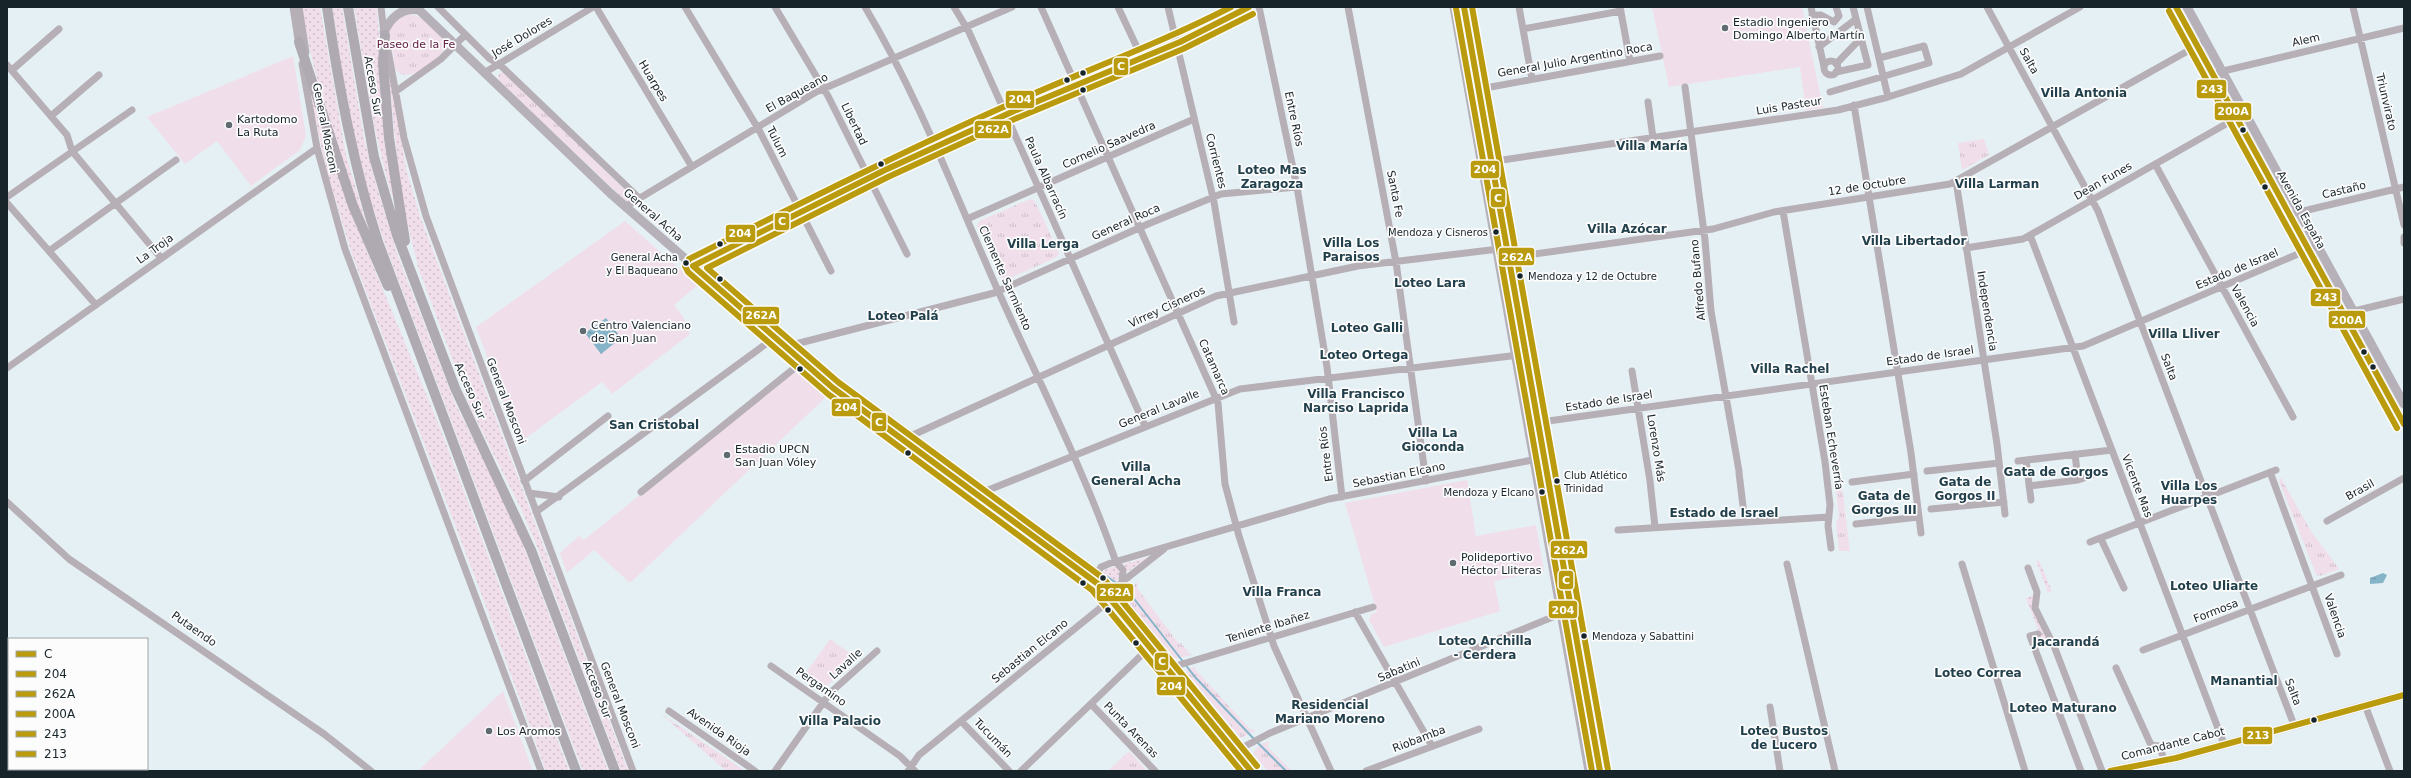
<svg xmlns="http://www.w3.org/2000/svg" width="2411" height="778" font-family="'DejaVu Sans',sans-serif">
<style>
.grass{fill:url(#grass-dots)}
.park{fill:url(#park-tufts)}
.pitch{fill:#f1deeb}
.water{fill:url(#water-ripples)}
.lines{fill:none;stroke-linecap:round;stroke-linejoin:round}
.stream{stroke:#85b4c8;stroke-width:2}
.minor{stroke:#b7afb6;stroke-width:7}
.major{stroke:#b6b0b9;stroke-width:9}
.highway{stroke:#afa9b2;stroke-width:10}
.bus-1-casing{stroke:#fcfcfc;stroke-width:9}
.bus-2-casing{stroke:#fcfcfc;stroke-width:9}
.bus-3-casing{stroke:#fcfcfc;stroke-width:9}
.bus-4-casing{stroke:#fcfcfc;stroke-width:9}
.bus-5-casing{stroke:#fcfcfc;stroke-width:9}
.bus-6-casing{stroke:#fcfcfc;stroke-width:9}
.bus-1{stroke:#b99b0d;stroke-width:6}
.bus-2{stroke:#b99b0d;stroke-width:6}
.bus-3{stroke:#b99b0d;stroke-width:6}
.bus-4{stroke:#b99b0d;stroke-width:6}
.bus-5{stroke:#b99b0d;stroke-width:6}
.bus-6{stroke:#b99b0d;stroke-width:6}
.poi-dot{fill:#5f6b71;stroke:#fcfcfc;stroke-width:1.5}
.bus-dot{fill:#17242a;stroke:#fcfcfc;stroke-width:1.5}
.labels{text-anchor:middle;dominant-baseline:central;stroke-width:3.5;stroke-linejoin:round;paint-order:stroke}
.bus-label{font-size:10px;fill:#17242a;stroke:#fcfcfc;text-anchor:end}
.poi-label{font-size:11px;fill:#17242a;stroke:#fcfcfc;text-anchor:start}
.street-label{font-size:11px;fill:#17242a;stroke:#fcfcfc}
.park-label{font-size:11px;fill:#642146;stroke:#fcfcfc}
.neighbourhood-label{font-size:12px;font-weight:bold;fill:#21404c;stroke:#fcfcfc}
.line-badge{stroke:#fcfcfc;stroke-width:1.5}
.badge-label{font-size:11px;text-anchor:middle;font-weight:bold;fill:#fff}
</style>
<defs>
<pattern id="grass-dots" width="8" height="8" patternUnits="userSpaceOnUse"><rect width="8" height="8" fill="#f1deeb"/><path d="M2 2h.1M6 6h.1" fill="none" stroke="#cebeca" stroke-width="1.8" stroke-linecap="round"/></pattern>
<pattern id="park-tufts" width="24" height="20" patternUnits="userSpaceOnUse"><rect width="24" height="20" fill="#f1deeb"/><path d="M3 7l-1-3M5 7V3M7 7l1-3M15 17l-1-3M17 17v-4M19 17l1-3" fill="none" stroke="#cebeca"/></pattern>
<pattern id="water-ripples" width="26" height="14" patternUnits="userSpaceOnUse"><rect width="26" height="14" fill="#85b4c8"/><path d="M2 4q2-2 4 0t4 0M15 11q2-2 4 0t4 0" fill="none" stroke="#6c92a3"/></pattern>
</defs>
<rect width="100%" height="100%" fill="#e5f0f5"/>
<!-- grass -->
<path class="grass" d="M 302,7 L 320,7 L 346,155 L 371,239 C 339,165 315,86 302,7 Z
M 332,7 L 342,7 L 364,138 L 377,187 L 399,259 L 455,403 L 512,516 L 608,771 L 583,771 L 387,250 L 371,202 L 351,130 Z
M 354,7 L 375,7 L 377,10 L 387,141 L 394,200 L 387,180 L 374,125 Z
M 387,59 L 407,172 L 420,216 L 628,771 L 621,771 L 536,544 L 522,511 L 471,409 L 418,267 L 401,196 Z
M 313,91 L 350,210 L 439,425 L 569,771 L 546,771 L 487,609 L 353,257 L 327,173 L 311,99 L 310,93 Z
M 1146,558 L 1146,559 L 1127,572 L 1124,564 Z
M 2036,560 L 2039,561 L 2052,591 L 2048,593 Z
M 1116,566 L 1121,574 L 1118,580 L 1110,583 L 1101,578 L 1104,570 Z
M 2034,595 L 2032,609 L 2050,646 L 2045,648 L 2026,598 Z"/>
<!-- park -->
<path class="park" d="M 407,14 C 417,14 423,19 431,26 C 437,31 445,37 445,46 C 444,59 404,88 395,68 L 389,31 L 393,22 Z
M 503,71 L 633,198 L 627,202 L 499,81 L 498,75 Z
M 1984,139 L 1989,155 L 1962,170 L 1958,143 Z
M 1030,199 L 1035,201 L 1059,253 L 1057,257 L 1006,280 L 1001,278 L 977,225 L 979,221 Z
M 1839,461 L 1850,551 L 1839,551 L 1836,523 L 1839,517 L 1833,462 Z
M 2281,478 L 2311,531 L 2339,569 L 2320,576 L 2316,574 L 2279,481 Z
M 1138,582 L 1137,588 L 1179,644 L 1181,643 L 1191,655 L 1175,659 L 1122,595 Z
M 830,639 L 858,659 L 824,688 L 818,689 L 802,678 Z
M 1195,667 L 1195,669 L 1250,729 L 1256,730 L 1241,738 L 1186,672 L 1187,669 Z
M 660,713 L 745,771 L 726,771 Z
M 1269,741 L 1268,747 L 1291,770 L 1268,771 L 1253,753 L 1259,745 Z
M 1129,751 L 1147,771 L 1108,771 Z"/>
<!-- pitch -->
<path class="pitch" d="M 1652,7 L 1802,7 L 1823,108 L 1806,110 L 1800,67 L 1669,87 Z
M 293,56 L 306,136 L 300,150 L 251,186 L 217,141 L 185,164 L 147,117 Z
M 625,221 L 698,285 L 674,305 L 684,318 L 690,334 L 612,394 L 602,382 L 519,443 L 476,327 Z
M 796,369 L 827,396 L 630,583 L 594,550 L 567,573 L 560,553 L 579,536 L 584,540 Z
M 1467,480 L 1476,536 L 1536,525 L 1544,571 L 1494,581 L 1500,611 L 1384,647 L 1369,620 L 1371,614 L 1377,612 L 1345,503 Z
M 503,691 L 533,771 L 418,771 Z"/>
<!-- water -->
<path class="water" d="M 606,318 L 621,338 L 601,354 L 585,333 Z
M 2383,573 L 2387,575 L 2383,583 L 2370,584 L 2370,578 Z"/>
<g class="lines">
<!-- stream -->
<path class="stream" d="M 974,485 L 982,490
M 986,493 L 1128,591 L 1195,677 L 1254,739
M 1257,742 L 1286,771"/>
<!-- minor -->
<path class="minor" d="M 293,7 L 299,46
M 299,7 L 306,52
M 381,7 L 384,33
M 438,7 L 490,59 L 499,64 L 639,198
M 596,7 L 692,167
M 685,7 L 759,130 L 831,271
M 775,7 L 828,96 L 907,254
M 865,7 C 917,94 954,191 995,284 C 1036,376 1083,467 1116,562 L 1123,570 L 1122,582
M 954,7 L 969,32 L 1145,426
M 1041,7 L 1218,403 L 1225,484 L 1239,536 L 1274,646 L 1331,771
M 1118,7 L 1142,58
M 1168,7 L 1214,202 L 1234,322
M 1259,7 L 1297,187 L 1327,367 L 1342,497
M 1348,7 L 1396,262 L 1426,481
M 1519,7 L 1532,79
M 1620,7 L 1630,61
M 1811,7 L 1824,67
M 1867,7 L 1888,97
M 1987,7 L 2098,211 L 2294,725
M 2353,7 L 2404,225
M 1812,15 L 1821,15 L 1834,22 L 1839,16 L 1836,7
M 1523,29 L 1621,11
M 387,45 L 404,138 L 426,216 L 633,771
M 1819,47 L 1856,19
M1824 68a7 7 0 1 1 14 0a7 7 0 1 1-14 0Z
M 302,64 L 317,148 L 345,249 L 541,771
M 1836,64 L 1861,38
M 7,65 L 67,135 L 72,151 L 161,258
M 12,70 L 59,29
M 1836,72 L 1868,65 L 1853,7
M 2219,72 L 2404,28
M 484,73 L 593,7
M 1685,87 L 1705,240 L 1711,311 L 1739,471
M 1469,91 L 1660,56
M 395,92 L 441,59 L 465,35
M 1830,92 L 1929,63 L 1924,46 L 1879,58
M 1648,102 L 1653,138
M 1854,105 L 1911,453 L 1921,533
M 51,116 L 99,75
M 1482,163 L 1838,110 L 1888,97 L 1961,74 L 2080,7
M 2155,164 L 2293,417
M 1956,181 L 1997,444 L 2005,514
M 7,197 L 132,110
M 7,203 L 96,305
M 625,207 L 816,92 L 1012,7
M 1783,211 L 1825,462 L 1830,505 L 1828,526 L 1831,548
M 2295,213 L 2404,187
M 967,219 L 1194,119
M 2030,235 L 2224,744
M 2404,237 L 2404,243
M 1966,248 L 2023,239 L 2240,116
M 49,251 L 176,160
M 1499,259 L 1713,229 L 1774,212 L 1950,184 L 2202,43
M 2350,312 L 2404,299
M 784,347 L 994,293 L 1148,224 L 1221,194 L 1297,187
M 7,368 L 317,148
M 1632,371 L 1650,481 L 1655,527
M 1534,423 L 2083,346 L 2312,248
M 902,440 L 1216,296 L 1358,266 L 1507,248
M 2075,454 L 2078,480
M 2026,460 L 2031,500
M 2018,461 L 2112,450
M 1927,471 L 1999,463
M 2270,472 L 2337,654
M 1739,473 L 1745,522
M 524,481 L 608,416
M 1852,482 L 1914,474
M 2029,486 L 2078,480 L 2092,475
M 641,492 L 802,362
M 529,493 L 559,497
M 976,495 L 1240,389 L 1519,355
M 7,502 L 69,559 L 324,734 L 371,771
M 1931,509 L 2004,502
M 536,512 L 774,338
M 2327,521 L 2404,478
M 1856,524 L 1919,517
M 1618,530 L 1829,517
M 2101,539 L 2124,588
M 2090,542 L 2276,470
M 1787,564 L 1835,771
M 1962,564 L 2025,771
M 2028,568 L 2037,592 L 2035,608 L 2054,646 L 2102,771
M 1093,580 L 1101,567 L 1111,563 L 1329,499 L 1538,459
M 1355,612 L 1432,746
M 2038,634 L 2030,636 L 2081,771
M 2143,650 L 2341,575
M 771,666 L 900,756 L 915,771
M 1169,668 L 1373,607
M 2116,668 L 2151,745 L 2159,746 L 2165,761
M 1091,704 L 1155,771
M 2365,705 L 2390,771
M 1770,707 L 1780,771
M 669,711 L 755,771
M 961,721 L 1009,771
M 1236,751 L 1270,733 L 1565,612
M 775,771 L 830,693 L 877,651
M 908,771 L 919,755 L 1104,605 L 1122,582 L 1164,549
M 1021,771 L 1151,646
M 1366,771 L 1479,729"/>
<!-- major -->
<path class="major" d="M 416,7 L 610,193 L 831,386 L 1098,584 L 1251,771
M 1454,7 L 1589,771
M 1464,7 L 1600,771
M 2176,7 L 2404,424
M 2187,7 L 2404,404
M 384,32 C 391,17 402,7 420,10
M 693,266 L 885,170 L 1014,111 L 1180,42 L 1249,7
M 2110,771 L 2176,758 L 2404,695"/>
<!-- highway -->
<path class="highway" d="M 327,7 C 339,87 353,165 378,242 L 576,771
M 348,7 L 374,157 L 397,235 L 455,388 L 531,550 L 615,771
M 385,35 L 383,63 L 389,138 L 405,241
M 299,42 L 353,206 L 388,286"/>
<defs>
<path id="bus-1" d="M 1249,7 L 1180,42 L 1014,111 L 885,170 L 693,266 L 833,388 L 1098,584 L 1251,771
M 1464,7 L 1600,771"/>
<path id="bus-2" d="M 1231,7 C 1159,44 1084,71 1010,104 C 901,152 796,206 689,259 L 685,266 L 688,272 L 828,394 L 1092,590 L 1241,771
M 1456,8 L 1592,771"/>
<path id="bus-3" d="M 1472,7 L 1608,770
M 1253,14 L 1183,49 L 1017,118 L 888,177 L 707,268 L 838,382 L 1103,578 L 1257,766"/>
<path id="bus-4" d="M 2176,7 L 2404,424"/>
<path id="bus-5" d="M 2169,11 L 2397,428"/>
<path id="bus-6" d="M 2110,771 L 2176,758 L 2404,695"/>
</defs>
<!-- bus-1 casing -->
<use href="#bus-1" class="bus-1-casing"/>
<!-- bus-2 casing -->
<use href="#bus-2" class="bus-2-casing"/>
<!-- bus-3 casing -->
<use href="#bus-3" class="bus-3-casing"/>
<!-- bus-4 casing -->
<use href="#bus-4" class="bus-4-casing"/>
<!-- bus-5 casing -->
<use href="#bus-5" class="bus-5-casing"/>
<!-- bus-6 casing -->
<use href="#bus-6" class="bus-6-casing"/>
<!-- bus-1 -->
<use href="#bus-1" class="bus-1"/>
<!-- bus-2 -->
<use href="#bus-2" class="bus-2"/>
<!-- bus-3 -->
<use href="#bus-3" class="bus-3"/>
<!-- bus-4 -->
<use href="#bus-4" class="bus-4"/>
<!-- bus-5 -->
<use href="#bus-5" class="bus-5"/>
<!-- bus-6 -->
<use href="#bus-6" class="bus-6"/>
</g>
<!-- markers -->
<g class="poi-dot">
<circle cx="1725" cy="28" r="4"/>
<circle cx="229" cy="125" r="4"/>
<circle cx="583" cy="331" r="4"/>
<circle cx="727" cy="455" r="4"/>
<circle cx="1453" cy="563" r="4"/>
<circle cx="489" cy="731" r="4"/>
</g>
<g class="bus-dot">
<circle cx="1083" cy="73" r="3.5"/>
<circle cx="1067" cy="80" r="3.5"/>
<circle cx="1083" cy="90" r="3.5"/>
<circle cx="2243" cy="130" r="3.5"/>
<circle cx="881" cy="164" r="3.5"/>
<circle cx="2265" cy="187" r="3.5"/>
<circle cx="1496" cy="232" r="3.5"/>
<circle cx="720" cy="244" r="3.5"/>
<circle cx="686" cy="263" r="3.5"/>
<circle cx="1520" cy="276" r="3.5"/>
<circle cx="720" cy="279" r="3.5"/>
<circle cx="2364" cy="352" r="3.5"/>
<circle cx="2373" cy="367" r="3.5"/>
<circle cx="800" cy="369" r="3.5"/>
<circle cx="908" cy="453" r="3.5"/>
<circle cx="1557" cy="481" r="3.5"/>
<circle cx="1542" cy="492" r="3.5"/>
<circle cx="1103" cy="578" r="3.5"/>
<circle cx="1083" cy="583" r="3.5"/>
<circle cx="1108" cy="610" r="3.5"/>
<circle cx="1584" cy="636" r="3.5"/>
<circle cx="1136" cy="643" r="3.5"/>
<circle cx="2314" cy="720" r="3.5"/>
</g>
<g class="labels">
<!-- bus labels -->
<g class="bus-label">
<text x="1488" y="232">Mendoza y Cisneros</text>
<text x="678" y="257">General Acha<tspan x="678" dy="13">y El Baqueano</tspan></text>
<text x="1528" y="276" text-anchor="start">Mendoza y 12 de Octubre</text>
<text x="1564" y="475" text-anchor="start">Club Atlético<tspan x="1564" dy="13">Trinidad</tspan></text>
<text x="1534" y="492">Mendoza y Elcano</text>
<text x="1592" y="636" text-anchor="start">Mendoza y Sabattini</text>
</g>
<!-- poi labels -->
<g class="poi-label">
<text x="1733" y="22">Estadio Ingeniero<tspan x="1733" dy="13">Domingo Alberto Martín</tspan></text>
<text x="237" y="119">Kartodomo<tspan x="237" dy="13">La Ruta</tspan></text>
<text x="591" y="325">Centro Valenciano<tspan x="591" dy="13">de San Juan</tspan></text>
<text x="735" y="449">Estadio UPCN<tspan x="735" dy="13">San Juan Vóley</tspan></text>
<text x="1461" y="557">Polideportivo<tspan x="1461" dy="13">Héctor Lliteras</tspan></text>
<text x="497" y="731">Los Aromos</text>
</g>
<!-- street labels -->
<g class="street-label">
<text transform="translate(522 37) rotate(-31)">José Dolores</text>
<text transform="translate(2306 40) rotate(-13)">Alem</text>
<text transform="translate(1575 60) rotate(-10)">General Julio Argentino Roca</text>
<text transform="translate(2029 61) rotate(61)">Salta</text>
<text transform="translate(653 81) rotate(59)">Huarpes</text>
<text transform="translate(373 86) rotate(80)">Acceso Sur</text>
<text transform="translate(797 93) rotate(-29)">El Baqueano</text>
<text transform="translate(2386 102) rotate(77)">Triunvirato</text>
<text transform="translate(1789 106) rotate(-9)">Luis Pasteur</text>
<text transform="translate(1294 119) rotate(78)">Entre Ríos</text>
<text transform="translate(854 124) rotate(64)">Libertad</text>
<text transform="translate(325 128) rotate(79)">General Mosconi</text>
<text transform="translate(777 142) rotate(63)">Tulum</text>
<text transform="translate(1109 145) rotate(-24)">Cornelio Saavedra</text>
<text transform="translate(1216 161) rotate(76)">Corrientes</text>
<text transform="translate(1046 178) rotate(66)">Paula Albarracín</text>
<text transform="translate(2103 181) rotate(-30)">Dean Funes</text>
<text transform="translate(1867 186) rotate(-9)">12 de Octubre</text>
<text transform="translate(2344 190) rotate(-13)">Castaño</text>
<text transform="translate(1395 194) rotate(79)">Santa Fe</text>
<text transform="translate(2301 210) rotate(61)">Avenida España</text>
<text transform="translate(653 215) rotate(41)">General Acha</text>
<text transform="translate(1126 222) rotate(-24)">General Roca</text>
<text transform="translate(155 249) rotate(-36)">La Troja</text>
<text transform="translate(2237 269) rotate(-23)">Estado de Israel</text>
<text transform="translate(1005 278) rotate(66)">Clemente Sarmiento</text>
<text transform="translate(1698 280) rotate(-95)">Alfredo Bufano</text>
<text transform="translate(2245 306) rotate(61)">Valencia</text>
<text transform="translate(1167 307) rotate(-25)">Virrey Cisneros</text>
<text transform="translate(1987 311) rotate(81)">Independencia</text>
<text transform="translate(1930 356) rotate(-8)">Estado de Israel</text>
<text transform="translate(1214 367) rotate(66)">Catamarca</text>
<text transform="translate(2169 367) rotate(69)">Salta</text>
<text transform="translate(470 391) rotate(66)">Acceso Sur</text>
<text transform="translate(506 401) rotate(69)">General Mosconi</text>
<text transform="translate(1609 401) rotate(-9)">Estado de Israel</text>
<text transform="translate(1159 409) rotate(-22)">General Lavalle</text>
<text transform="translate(1831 437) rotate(81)">Esteban Echeverría</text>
<text transform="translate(1656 448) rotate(81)">Lorenzo Más</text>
<text transform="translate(1326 454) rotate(-97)">Entre Ríos</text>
<text transform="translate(1399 475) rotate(-11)">Sebastian Elcano</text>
<text transform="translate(2137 486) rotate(69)">Vicente Mas</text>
<text transform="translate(2360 490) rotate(-29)">Brasil</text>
<text transform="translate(2216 611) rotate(-21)">Formosa</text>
<text transform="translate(2335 616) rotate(71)">Valencia</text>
<text transform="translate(1268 627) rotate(-17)">Teniente Ibañez</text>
<text transform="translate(194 629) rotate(35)">Putaendo</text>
<text transform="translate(1030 651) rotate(-39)">Sebastian Elcano</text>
<text transform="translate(846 664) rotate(-42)">Lavalle</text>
<text transform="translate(1399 670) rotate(-23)">Sabatini</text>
<text transform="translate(821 687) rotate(35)">Pergamino</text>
<text transform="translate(597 690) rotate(69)">Acceso Sur</text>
<text transform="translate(2293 692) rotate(69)">Salta</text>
<text transform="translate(620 705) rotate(69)">General Mosconi</text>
<text transform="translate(1131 730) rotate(46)">Punta Arenas</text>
<text transform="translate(719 732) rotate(35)">Avenida Rioja</text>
<text transform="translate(993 738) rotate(46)">Tucumán</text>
<text transform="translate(1419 739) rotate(-21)">Riobamba</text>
<text transform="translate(2173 744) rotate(-14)">Comandante Cabot</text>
</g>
<!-- park labels -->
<g class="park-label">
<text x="416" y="44">Paseo de la Fe</text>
</g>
<!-- neighbourhood labels -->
<g class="neighbourhood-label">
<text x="2084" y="93">Villa Antonia</text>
<text x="1652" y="146">Villa María</text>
<text x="1272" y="170">Loteo Mas<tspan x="1272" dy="14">Zaragoza</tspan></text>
<text x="1997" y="184">Villa Larman</text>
<text x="1627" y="229">Villa Azócar</text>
<text x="1914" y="241">Villa Libertador</text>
<text x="1351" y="243">Villa Los<tspan x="1351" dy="14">Paraisos</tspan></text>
<text x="1043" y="244">Villa Lerga</text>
<text x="1430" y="283">Loteo Lara</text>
<text x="903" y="316">Loteo Palá</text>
<text x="1367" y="328">Loteo Galli</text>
<text x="2184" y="334">Villa Lliver</text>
<text x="1364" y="355">Loteo Ortega</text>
<text x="1790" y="369">Villa Rachel</text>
<text x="1356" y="394">Villa Francisco<tspan x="1356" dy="14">Narciso Laprida</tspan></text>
<text x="654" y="425">San Cristobal</text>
<text x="1433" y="433">Villa La<tspan x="1433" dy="14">Gioconda</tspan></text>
<text x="1136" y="467">Villa<tspan x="1136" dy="14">General Acha</tspan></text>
<text x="2056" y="472">Gata de Gorgos</text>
<text x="1965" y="482">Gata de<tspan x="1965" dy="14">Gorgos II</tspan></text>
<text x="2189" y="486">Villa Los<tspan x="2189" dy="14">Huarpes</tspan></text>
<text x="1884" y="496">Gata de<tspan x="1884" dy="14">Gorgos III</tspan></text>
<text x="1724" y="513">Estado de Israel</text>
<text x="2214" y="586">Loteo Uliarte</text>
<text x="1282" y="592">Villa Franca</text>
<text x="1485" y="641">Loteo Archilla<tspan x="1485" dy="14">- Cerdera</tspan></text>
<text x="2066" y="642">Jacarandá</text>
<text x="1978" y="673">Loteo Correa</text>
<text x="2244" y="681">Manantial</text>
<text x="1330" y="705">Residencial<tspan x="1330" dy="14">Mariano Moreno</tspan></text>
<text x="2063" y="708">Loteo Maturano</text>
<text x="840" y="721">Villa Palacio</text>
<text x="1784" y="731">Loteo Bustos<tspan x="1784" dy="14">de Lucero</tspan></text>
</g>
</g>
<g class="line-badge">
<rect x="1113" y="57" width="16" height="19" rx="4" fill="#b99b0d"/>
<rect x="2196" y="79" width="31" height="20" rx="4" fill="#b99b0d"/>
<rect x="1005" y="90" width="30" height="19" rx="4" fill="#b99b0d"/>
<rect x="2214" y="102" width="38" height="19" rx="4" fill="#b99b0d"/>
<rect x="974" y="120" width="38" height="19" rx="4" fill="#b99b0d"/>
<rect x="1470" y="160" width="30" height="19" rx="4" fill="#b99b0d"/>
<rect x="1490" y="188" width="16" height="20" rx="4" fill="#b99b0d"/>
<rect x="774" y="212" width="16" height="19" rx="4" fill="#b99b0d"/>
<rect x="725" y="224" width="31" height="19" rx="4" fill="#b99b0d"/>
<rect x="1498" y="247" width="37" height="19" rx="4" fill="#b99b0d"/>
<rect x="2310" y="288" width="31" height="19" rx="4" fill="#b99b0d"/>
<rect x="742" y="306" width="38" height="19" rx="4" fill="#b99b0d"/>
<rect x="2328" y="310" width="38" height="19" rx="4" fill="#b99b0d"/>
<rect x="831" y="398" width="30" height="19" rx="4" fill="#b99b0d"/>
<rect x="871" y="412" width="16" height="20" rx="4" fill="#b99b0d"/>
<rect x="1550" y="540" width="38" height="19" rx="4" fill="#b99b0d"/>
<rect x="1558" y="570" width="16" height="20" rx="4" fill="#b99b0d"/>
<rect x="1096" y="583" width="38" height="19" rx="4" fill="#b99b0d"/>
<rect x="1548" y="600" width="30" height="19" rx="4" fill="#b99b0d"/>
<rect x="1154" y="652" width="15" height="19" rx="4" fill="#b99b0d"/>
<rect x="1156" y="676" width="30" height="20" rx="4" fill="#b99b0d"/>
<rect x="2242" y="726" width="31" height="19" rx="4" fill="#b99b0d"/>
</g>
<g class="badge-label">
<text x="1121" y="70">C</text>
<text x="2212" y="93">243</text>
<text x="1020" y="103">204</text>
<text x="2233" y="115">200A</text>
<text x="993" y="133">262A</text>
<text x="1485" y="173">204</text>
<text x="1498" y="202">C</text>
<text x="782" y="225">C</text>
<text x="740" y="237">204</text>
<text x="1517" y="261">262A</text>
<text x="2326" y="301">243</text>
<text x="761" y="319">262A</text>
<text x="2347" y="324">200A</text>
<text x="846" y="411">204</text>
<text x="879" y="426">C</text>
<text x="1569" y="554">262A</text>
<text x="1566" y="584">C</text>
<text x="1115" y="596">262A</text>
<text x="1563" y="614">204</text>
<text x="1162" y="665">C</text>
<text x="1171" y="690">204</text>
<text x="2258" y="739">213</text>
</g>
<!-- border -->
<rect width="2411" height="778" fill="none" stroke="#17242a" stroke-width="16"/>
<!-- legend -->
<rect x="8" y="638" width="140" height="132" fill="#fcfcfc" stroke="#a0a6a8"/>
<rect x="16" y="651" width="20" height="6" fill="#b99b0d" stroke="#a0a6a8"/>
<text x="44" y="658" font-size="12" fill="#17242a">C</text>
<rect x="16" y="671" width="20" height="6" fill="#b99b0d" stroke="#a0a6a8"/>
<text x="44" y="678" font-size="12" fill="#17242a">204</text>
<rect x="16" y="691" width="20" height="6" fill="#b99b0d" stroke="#a0a6a8"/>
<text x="44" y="698" font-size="12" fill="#17242a">262A</text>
<rect x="16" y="711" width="20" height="6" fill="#b99b0d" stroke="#a0a6a8"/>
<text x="44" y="718" font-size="12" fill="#17242a">200A</text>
<rect x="16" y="731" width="20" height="6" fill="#b99b0d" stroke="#a0a6a8"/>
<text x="44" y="738" font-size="12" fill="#17242a">243</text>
<rect x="16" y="751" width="20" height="6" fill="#b99b0d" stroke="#a0a6a8"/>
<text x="44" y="758" font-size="12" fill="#17242a">213</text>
</svg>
